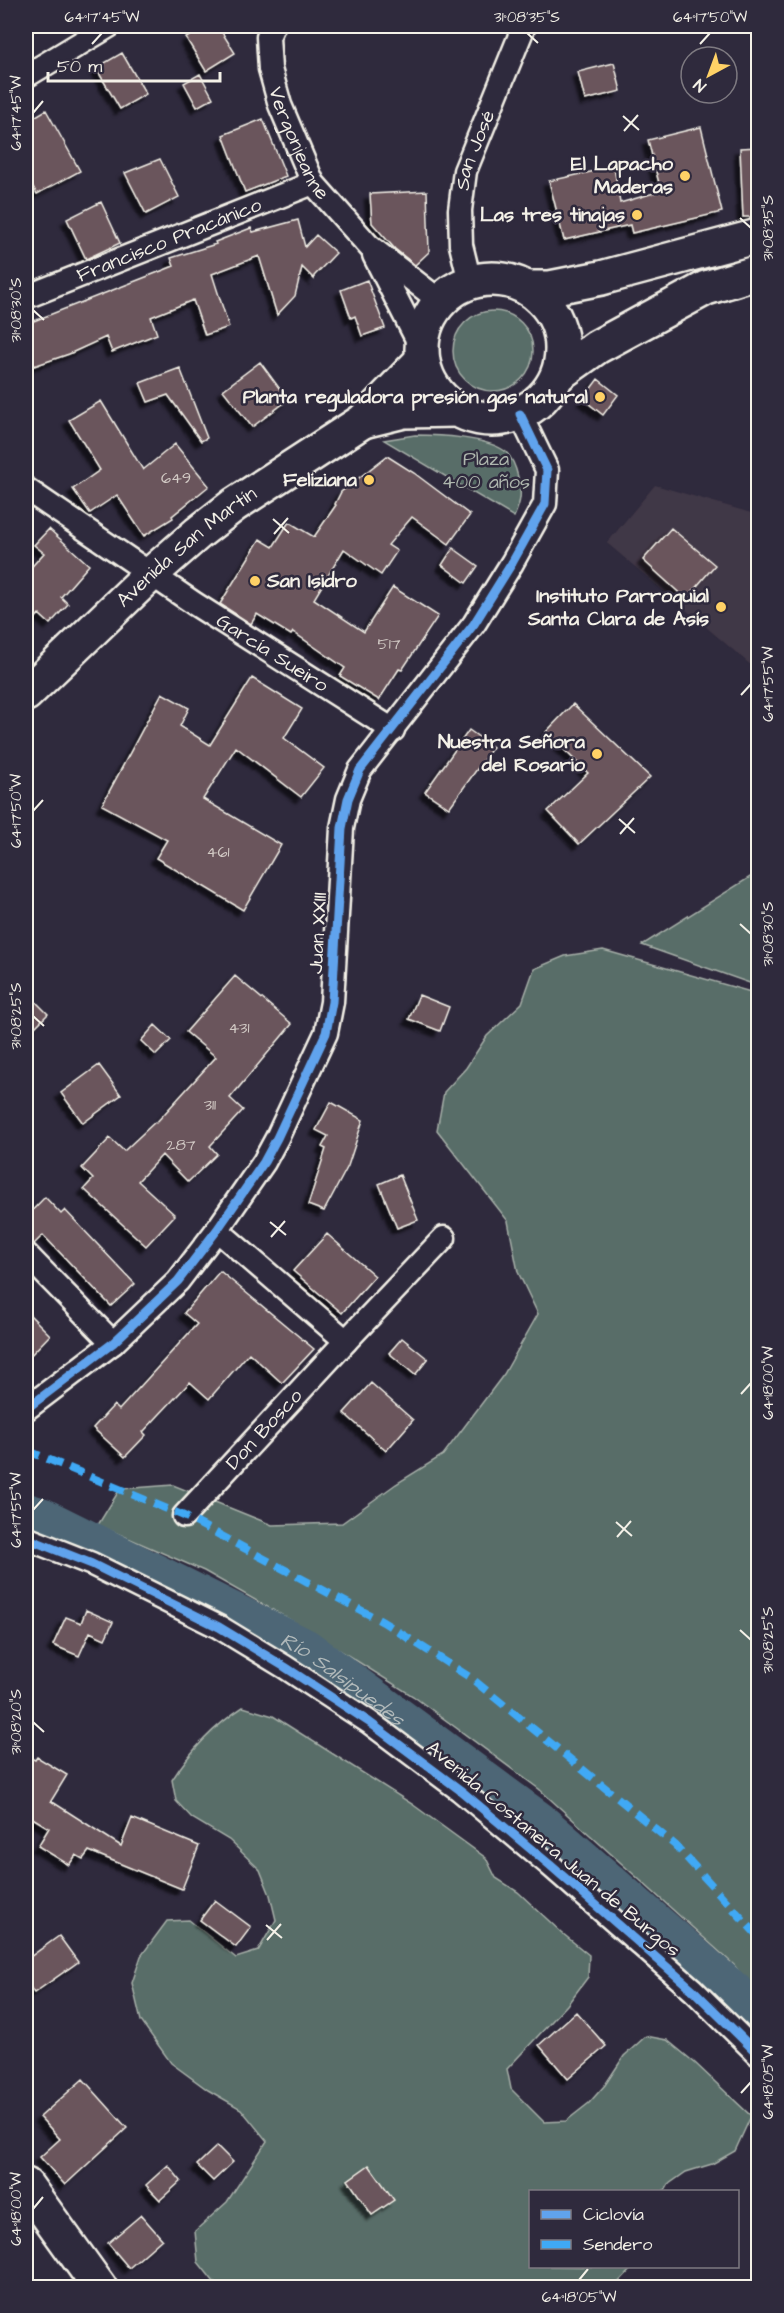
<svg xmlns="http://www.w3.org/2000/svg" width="784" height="2313" font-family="'Architects Daughter',sans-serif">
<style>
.built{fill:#413746}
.green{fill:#586d68;stroke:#a6afa8;stroke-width:1.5}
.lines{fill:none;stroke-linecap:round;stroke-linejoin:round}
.river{stroke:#4d6676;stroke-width:42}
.building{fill:#6b545b;stroke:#f4f1e8;stroke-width:1.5;filter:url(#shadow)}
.street-casing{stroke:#f4f1e8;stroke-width:27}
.secondary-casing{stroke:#f4f1e8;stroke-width:38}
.primary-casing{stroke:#f4f1e8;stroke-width:38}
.street{stroke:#2f2a3d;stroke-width:22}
.secondary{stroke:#2f2a3d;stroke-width:33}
.primary{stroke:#2f2a3d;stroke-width:33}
.quiet{stroke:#3fa9f5;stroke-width:8;stroke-dasharray:15 8;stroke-linecap:butt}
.cycleway-casing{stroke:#2f2a3d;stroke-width:13}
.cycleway{stroke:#60a3ed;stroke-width:9}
.ticks{fill:none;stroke:#f4f1e8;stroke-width:2}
.poi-dot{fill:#ffd166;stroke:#2f2a3d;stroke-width:2}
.labels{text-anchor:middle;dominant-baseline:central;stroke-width:5;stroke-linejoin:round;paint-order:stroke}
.number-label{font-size:16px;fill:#d2cac5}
.street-label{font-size:20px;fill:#f4f1e8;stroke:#2f2a3d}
.poi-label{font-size:20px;font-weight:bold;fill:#f4f1e8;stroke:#2f2a3d;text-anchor:end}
.park-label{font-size:20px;fill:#aeb6ae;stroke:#2f2a3d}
.water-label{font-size:21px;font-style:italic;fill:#b1b9ba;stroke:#2f2a3d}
.neatline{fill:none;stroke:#f4f1e8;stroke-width:2}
.ticks-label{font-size:15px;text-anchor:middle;fill:#f4f1e8}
</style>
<defs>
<filter id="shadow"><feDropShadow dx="-5.5" dy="5.5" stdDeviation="1.5" flood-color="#0009"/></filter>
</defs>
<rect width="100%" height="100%" fill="#2f2a3d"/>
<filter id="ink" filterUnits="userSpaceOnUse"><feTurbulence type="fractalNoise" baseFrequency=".0167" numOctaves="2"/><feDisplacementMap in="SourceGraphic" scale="12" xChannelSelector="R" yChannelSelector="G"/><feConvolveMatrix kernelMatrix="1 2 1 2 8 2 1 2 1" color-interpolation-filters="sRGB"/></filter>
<g filter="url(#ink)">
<!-- built -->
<path class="built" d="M 655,485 L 758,515 L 758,671 L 607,543 Z"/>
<!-- green -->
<path class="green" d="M453 351a40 40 0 1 1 80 0a40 40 0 1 1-80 0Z
M 415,435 C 437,435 488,437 506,452 C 512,458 516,468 518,477 C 522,494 521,501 514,517 L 384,440 Z
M 758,872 L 758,986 L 642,945 Z
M 603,950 L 758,994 L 758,1996 L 734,1965 L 539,1789 L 413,1696 L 301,1626 L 204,1571 L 98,1525 L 120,1489 L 173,1485 L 272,1525 L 342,1523 L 396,1484 L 443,1455 L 504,1374 L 538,1314 L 518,1272 L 508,1221 L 437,1130 L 444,1092 L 466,1068 L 487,1036 L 522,1003 L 534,969 L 565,956 Z
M 243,1707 L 273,1716 L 412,1804 L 486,1858 L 496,1878 L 518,1892 L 562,1933 L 589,1955 L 588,1977 L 567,2005 L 507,2069 L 511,2089 L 544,2122 L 566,2121 L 589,2103 L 605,2085 L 624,2056 L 646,2036 L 667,2040 L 695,2063 L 751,2116 L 735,2151 L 712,2164 L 686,2172 L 669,2184 L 665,2191 L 530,2192 L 530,2266 L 633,2267 L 614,2287 L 218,2287 L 198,2262 L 195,2231 L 227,2202 L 267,2141 L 241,2109 L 208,2090 L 171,2063 L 141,2021 L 132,1983 L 141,1956 L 167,1921 L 189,1920 L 236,1958 L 258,1951 L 276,1920 L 270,1895 L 260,1870 L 229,1840 L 192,1818 L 176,1801 L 172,1780 C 191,1750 214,1726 243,1707 Z"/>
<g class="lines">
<!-- river -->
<path class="river" id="s1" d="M 26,1514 L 43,1519 L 304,1649 L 539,1823 L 744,2002 L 758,2021"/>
</g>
<!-- building -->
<path class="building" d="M 206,26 L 218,26 L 235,53 L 206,71 L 186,38 Z
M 122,53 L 146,94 L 120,109 L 96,68 Z
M 614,63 L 621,91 L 585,100 L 578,72 Z
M 200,74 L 213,98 L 197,107 L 184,83 Z
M 46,110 L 80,171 L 37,194 L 26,174 L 26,122 Z
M 263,119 L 286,176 L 245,192 L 223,135 Z
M 701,127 L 722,212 L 632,233 L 630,225 L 564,240 L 549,181 L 614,167 L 620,203 L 661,191 L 648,140 Z
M 759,147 L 759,217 L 743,217 L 740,148 Z
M 160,159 L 179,197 L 146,214 L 125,173 Z
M 427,191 L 429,252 L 415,265 L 395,249 L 372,223 L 370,194 Z
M 101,202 L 120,243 L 86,259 L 67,219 Z
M 298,220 L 305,247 L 316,235 L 336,253 L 314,276 L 314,279 L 302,267 L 295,296 L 277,315 L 259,256 L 212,274 L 229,327 L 205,335 L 193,300 L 151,317 L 157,334 L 112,352 L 106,337 L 69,354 L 34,366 L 26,341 L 26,324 L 174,266 L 171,258 L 216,244 L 215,242 L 251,228 L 253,232 Z
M 367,280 L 385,328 L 362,336 L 355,316 L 351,318 L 341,290 Z
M 260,362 L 288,400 L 252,427 L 223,390 Z
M 180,368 L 207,438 L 201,441 L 168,395 L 148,402 L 140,383 Z
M 598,379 L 618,395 L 603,415 L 583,399 Z
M 101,401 L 143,470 L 175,444 L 209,486 L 172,516 L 173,518 L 144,536 L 117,495 L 90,513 L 73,489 L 100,470 L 69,420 Z
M 387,456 L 414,473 L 470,515 L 449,544 L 412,517 L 388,545 L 397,551 L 381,575 L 344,549 L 314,599 L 364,632 L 393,587 L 438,616 L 402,670 L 399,669 L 379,700 L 340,676 L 345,668 L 293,632 L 291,635 L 257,614 L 251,624 L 220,604 L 260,539 L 273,547 L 289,522 L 314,537 L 336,505 L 335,504 L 341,492 Z
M 671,528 L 715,565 L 686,599 L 643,560 Z
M 49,529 L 89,565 L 61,597 L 68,604 L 50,624 L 39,614 L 26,629 L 26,573 L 44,553 L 34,545 Z
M 453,548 L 478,566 L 466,583 L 442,565 Z
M 252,678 L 302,709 L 284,738 L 324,768 L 301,797 L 236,747 L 203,799 L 281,845 L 243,910 L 156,858 L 167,840 L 102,805 L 162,693 L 189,708 L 180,726 L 210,745 Z
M 573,704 L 650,777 L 579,844 L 548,811 L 588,773 L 546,732 Z
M 469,730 L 493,747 L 449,808 L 425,792 Z
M 235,976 L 292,1024 L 230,1098 L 243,1110 L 210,1146 L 217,1154 L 188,1182 L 162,1155 L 138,1181 L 175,1215 L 146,1246 L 84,1189 L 93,1179 L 82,1168 L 110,1138 L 124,1151 L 155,1122 L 156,1123 L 216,1057 L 186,1032 Z
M 26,992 L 48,1014 L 26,1036 Z
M 419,995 L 449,1007 L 440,1031 L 409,1019 Z
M 155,1025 L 171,1040 L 156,1055 L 141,1041 Z
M 99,1065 L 121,1095 L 83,1123 L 61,1093 Z
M 331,1102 L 363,1120 L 348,1166 L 324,1211 L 308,1205 L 326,1149 L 322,1147 L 328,1136 L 316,1130 Z
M 400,1175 L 418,1220 L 397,1228 L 379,1184 Z
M 45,1197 L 61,1214 L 65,1210 L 135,1284 L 111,1306 L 43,1235 L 34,1244 L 26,1241 L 26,1217 Z
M 327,1234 L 375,1276 L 342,1313 L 293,1271 Z
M 220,1271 L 314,1349 L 282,1383 L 249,1353 L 209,1399 L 190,1382 L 143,1432 L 146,1435 L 125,1457 L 93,1428 L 114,1405 L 119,1410 L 197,1324 L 184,1313 Z
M 26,1311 L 50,1335 L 26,1360 Z
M 402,1338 L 428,1359 L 415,1375 L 389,1353 Z
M 371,1383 L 413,1420 L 386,1451 L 344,1413 Z
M 86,1610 L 113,1622 L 105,1639 L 90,1632 L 79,1656 L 53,1645 L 66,1617 L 81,1623 Z
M 26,1756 L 35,1760 L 37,1757 L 67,1775 L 51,1801 L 121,1846 L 132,1818 L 199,1846 L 182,1889 L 89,1851 L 83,1859 L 76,1855 L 69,1865 L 38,1846 L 49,1828 L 26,1814 Z
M 215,1900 L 251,1927 L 236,1947 L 200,1920 Z
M 59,1936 L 78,1962 L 34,1993 L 26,1981 L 26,1960 Z
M 576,2012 L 606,2046 L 568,2079 L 539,2045 Z
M 83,2079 L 127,2128 L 65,2185 L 40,2157 L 60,2139 L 40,2117 Z
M 217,2146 L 233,2162 L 213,2181 L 197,2165 Z
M 168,2165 L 181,2181 L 160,2200 L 146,2185 Z
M 369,2165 L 394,2200 L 372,2215 L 348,2180 Z
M 141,2215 L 162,2239 L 129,2268 L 108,2243 Z"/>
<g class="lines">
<defs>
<g id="street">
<path id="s2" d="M 273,26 L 268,37 L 270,69 L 280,105 L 313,183 L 369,246 L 440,301"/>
<path d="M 26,76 L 109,26"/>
<path d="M 374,255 L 421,347"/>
<path id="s3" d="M 470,282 L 461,245 L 460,210 L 465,171 L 524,26"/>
<path id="s4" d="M 26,297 L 313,183"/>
<path id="s5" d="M 26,489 L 195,604 L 393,730"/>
<path d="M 217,1230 L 346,1341 L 444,1238"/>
<path d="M 26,1254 L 113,1343"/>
<path d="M 26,1409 L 113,1343 L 178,1281 L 217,1230 L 264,1162 L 277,1138 L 326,1033 L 332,1002 L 342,828 L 348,799 L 360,770 L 474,624 L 512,563 L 545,504 L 547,470 L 520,414"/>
<path id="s6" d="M 184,1516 L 346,1341"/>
<path d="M 26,1538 L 92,1564 L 219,1627 L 285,1667 L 369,1722 L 460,1790 L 550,1865 L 693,1990 L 758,2054"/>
</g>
<path id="secondary" d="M 26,2185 L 100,2288"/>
<g id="primary">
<circle cx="492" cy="349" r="70"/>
<path d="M 528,288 L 550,288 L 601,278 L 758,236"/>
<path d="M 559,374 L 597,347 L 706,288 L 758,272"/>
<path d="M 363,421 L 404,411 L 457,410"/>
<path id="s7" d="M 26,694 L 151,574 L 198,533 L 234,505 L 363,421 L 422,360"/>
</g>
</defs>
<!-- street casing -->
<use href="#street" class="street-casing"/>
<!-- secondary casing -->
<use href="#secondary" class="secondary-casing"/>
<!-- primary casing -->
<use href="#primary" class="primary-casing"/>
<!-- street -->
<use href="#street" class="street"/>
<!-- secondary -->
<use href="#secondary" class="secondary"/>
<!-- primary -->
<use href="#primary" class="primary"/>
<!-- quiet -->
<path class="quiet" d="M 26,1450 L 184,1516 L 383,1622 L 471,1678 L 675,1845 L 758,1936"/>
<defs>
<path id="cycleway" d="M 26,1409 L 113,1343 L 178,1281 L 217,1230 L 264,1162 L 277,1138 L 326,1033 L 332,1002 L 342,828 L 348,799 L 360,770 L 474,624 L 512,563 L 545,504 L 547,470 L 520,414
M 26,1538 L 92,1564 L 219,1627 L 285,1667 L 369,1722 L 460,1790 L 550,1865 L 693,1990 L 758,2054"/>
</defs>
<!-- cycleway casing -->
<use href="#cycleway" class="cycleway-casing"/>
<!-- cycleway -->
<use href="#cycleway" class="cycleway"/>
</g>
</g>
<!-- ticks -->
<path class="ticks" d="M 527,33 L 538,43M 92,44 L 102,33M 700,44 L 710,33M 33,113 L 43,101M 623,116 L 639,130M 624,131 L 638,115M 740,218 L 751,228M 33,310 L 44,320M 273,519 L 289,533M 274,534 L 288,518M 741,695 L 751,684M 33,811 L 43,800M 619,819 L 635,833M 620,834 L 634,818M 740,924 L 751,934M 33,1016 L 44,1026M 270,1222 L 286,1235M 271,1237 L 285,1221M 741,1394 L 751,1383M 33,1510 L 43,1499M 616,1522 L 632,1536M 617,1537 L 631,1521M 740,1630 L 751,1640M 33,1722 L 44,1732M 266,1925 L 282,1938M 267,1940 L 281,1924M 741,2093 L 751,2082M 33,2209 L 43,2197M 579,2280 L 588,2269"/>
<!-- markers -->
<g class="poi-dot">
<circle cx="685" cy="176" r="6"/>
<circle cx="637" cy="215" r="6"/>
<circle cx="600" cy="397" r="6"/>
<circle cx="369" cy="480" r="6"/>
<circle cx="255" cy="581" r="6"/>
<circle cx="721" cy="607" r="6"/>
<circle cx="597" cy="754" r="6"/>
</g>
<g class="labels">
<!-- number labels -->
<g class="number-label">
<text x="176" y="478">649</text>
<text x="389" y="644">517</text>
<text x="218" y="852">461</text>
<text x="239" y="1028">431</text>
<text x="210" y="1105">311</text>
<text x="181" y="1145">287</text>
</g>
<!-- street labels -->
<g class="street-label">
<text stroke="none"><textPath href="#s2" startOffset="124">Vergonjeanne</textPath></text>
<text stroke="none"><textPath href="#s3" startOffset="135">San José</textPath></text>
<text stroke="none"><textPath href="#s4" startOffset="154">Francisco Pracánico</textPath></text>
<text stroke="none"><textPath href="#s7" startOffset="218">Avenida San Martín</textPath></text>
<text stroke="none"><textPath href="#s5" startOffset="296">García Sueiro</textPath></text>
<text transform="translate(318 933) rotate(-87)">Juan XXIII</text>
<text stroke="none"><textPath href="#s6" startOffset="118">Don Bosco</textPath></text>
<text transform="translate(553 1849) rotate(40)">Avenida Costanera Juan de Burgos</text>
</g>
<!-- poi labels -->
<g class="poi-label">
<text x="673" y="164">El Lapacho<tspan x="673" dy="23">Maderas</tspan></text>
<text x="625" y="215">Las tres tinajas</text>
<text x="588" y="397">Planta reguladora presión gas natural</text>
<text x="357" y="480">Feliziana</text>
<text x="267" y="581" text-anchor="start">San Isidro</text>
<text x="709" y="596">Instituto Parroquial<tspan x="709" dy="23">Santa Clara de Asís</tspan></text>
<text x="585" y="742">Nuestra Señora<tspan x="585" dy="23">del Rosario</tspan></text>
</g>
<!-- park labels -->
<g class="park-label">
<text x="486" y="459">Plaza<tspan x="486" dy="23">400 años</tspan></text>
</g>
<!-- water labels -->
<g class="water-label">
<text stroke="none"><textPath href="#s1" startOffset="358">Río Salsipuedes</textPath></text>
</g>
</g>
<!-- margin -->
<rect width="784" height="2313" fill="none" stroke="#2f2a3d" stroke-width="66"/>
<!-- legend -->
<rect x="529" y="2190" width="210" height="78" fill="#2f2a3d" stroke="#7e7a81" stroke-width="1.5"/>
<rect x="541" y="2210" width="30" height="9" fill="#60a3ed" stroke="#7e7a81" stroke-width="1.5"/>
<text x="583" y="2220" font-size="18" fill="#f4f1e8">Ciclovía</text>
<rect x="541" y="2240" width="30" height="9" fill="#3fa9f5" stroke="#7e7a81" stroke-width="1.5"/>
<text x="583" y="2250" font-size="18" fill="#f4f1e8">Sendero</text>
<!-- north arrow -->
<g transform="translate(709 75) rotate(221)"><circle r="28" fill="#2f2a3d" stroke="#7e7a81" stroke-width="1.5"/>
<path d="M0-4.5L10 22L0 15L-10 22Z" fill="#ffd166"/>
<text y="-9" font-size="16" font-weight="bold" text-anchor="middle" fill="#f4f1e8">N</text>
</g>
<!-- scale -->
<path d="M48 72v9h172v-9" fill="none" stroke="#f4f1e8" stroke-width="3"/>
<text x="57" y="72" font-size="18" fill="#f4f1e8" stroke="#2f2a3d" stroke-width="4.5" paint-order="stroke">50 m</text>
<rect x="33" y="33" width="718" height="2247" class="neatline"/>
<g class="ticks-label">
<text x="102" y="22">64°17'45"W</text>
<text x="527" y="22">31°08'35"S</text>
<text x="710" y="22">64°17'50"W</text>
<text transform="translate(16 113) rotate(-90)" y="5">64°17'45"W</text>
<text transform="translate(768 228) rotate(-90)" y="5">31°08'35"S</text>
<text transform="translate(16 310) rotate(-90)" y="5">31°08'30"S</text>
<text transform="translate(768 684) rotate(-90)" y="5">64°17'55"W</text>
<text transform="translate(16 811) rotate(-90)" y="5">64°17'50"W</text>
<text transform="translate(768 934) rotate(-90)" y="5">31°08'30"S</text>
<text transform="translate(16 1016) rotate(-90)" y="5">31°08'25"S</text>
<text transform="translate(768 1383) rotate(-90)" y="5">64°18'00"W</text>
<text transform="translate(16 1510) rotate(-90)" y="5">64°17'55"W</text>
<text transform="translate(768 1640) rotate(-90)" y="5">31°08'25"S</text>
<text transform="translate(16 1722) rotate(-90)" y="5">31°08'20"S</text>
<text transform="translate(768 2082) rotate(-90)" y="5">64°18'05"W</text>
<text transform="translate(16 2209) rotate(-90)" y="5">64°18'00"W</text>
<text x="579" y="2302">64°18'05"W</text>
</g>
</svg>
